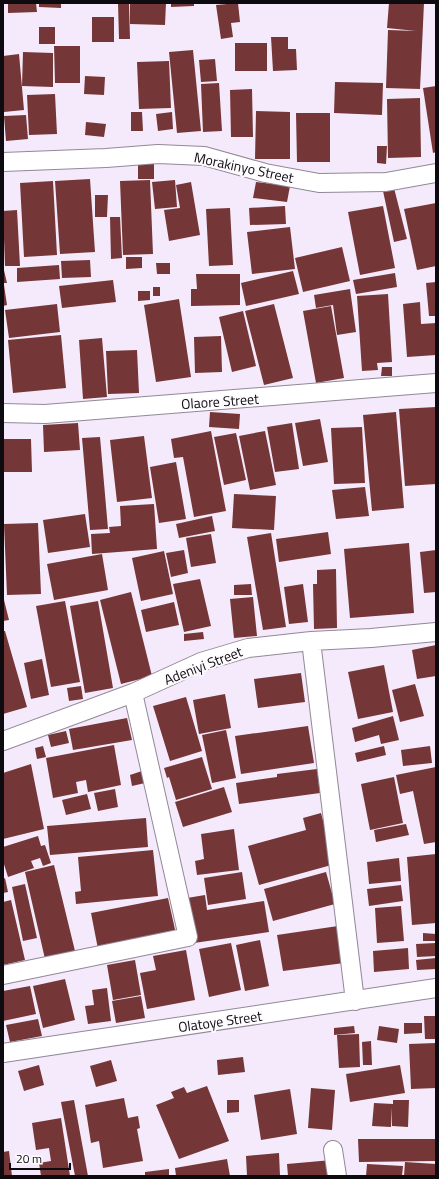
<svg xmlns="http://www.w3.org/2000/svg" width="439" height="1179" font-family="'Titillium Web',sans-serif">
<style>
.building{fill:#753637}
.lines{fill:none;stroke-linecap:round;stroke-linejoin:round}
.street-casing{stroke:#928898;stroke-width:20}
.street{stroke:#fff;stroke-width:18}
.labels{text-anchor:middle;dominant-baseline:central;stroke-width:4;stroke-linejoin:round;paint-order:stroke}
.street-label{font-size:14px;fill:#0e0b10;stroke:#fdfbfe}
</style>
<rect width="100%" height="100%" fill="#f5eafb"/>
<!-- building -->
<path class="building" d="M 8,3 L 36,3 L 37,12 L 8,13 Z
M 39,3 L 61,3 L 61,8 L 39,7 Z
M 118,3 L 129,3 L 130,39 L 119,39 Z
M 130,3 L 166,3 L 165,25 L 130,24 Z
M 171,3 L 194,3 L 194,6 L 171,7 Z
M 238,3 L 240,22 L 231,23 L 233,37 L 221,39 L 216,5 Z
M 389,3 L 424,3 L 420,89 L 386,88 L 388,30 L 416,31 L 387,28 Z
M 92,17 L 114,17 L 114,42 L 92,42 Z
M 39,27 L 55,27 L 55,44 L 39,44 Z
M 271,37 L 288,37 L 288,49 L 296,49 L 297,70 L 273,71 Z
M 235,43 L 267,43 L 267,71 L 235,71 Z
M 54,46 L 80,46 L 80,83 L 55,83 Z
M 193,50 L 201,131 L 177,133 L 169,52 Z
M 23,52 L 53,53 L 53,87 L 22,86 Z
M 19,54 L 24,110 L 4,112 L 3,56 Z
M 215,59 L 217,81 L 201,82 L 199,60 Z
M 169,61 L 171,108 L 139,109 L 137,62 Z
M 85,76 L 105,77 L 104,95 L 84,94 Z
M 335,82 L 383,83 L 382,115 L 334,113 Z
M 219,83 L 222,131 L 203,132 L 201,84 Z
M 436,86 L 436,152 L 433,153 L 423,88 Z
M 252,89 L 253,137 L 231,137 L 230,90 Z
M 55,94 L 57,134 L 29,135 L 27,95 Z
M 420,98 L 421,157 L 388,158 L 387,99 Z
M 256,111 L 290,112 L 290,159 L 255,159 Z
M 131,112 L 142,112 L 143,131 L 131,131 Z
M 172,112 L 173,129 L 158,131 L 156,114 Z
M 296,113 L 330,113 L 330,162 L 297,162 Z
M 26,115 L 28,139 L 6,141 L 4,116 Z
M 86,122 L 106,124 L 104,137 L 85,135 Z
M 377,146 L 387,146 L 386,164 L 377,163 Z
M 138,164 L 154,164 L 154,179 L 138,179 Z
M 90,179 L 95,252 L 60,254 L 55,181 Z
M 150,180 L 153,254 L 123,255 L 120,181 Z
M 175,180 L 177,207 L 155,209 L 152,182 Z
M 53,181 L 57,255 L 24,257 L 20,183 Z
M 191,182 L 200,235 L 169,241 L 164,210 L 180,208 L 176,185 Z
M 256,182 L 290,186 L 287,202 L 253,198 Z
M 394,188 L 407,239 L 394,242 L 383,191 Z
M 95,195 L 108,195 L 107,217 L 95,217 Z
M 436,203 L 436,266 L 417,270 L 404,209 Z
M 285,206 L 286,224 L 250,225 L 249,208 Z
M 383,206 L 395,268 L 360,275 L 348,212 Z
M 230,208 L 233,265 L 209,266 L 206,209 Z
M 17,210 L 20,266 L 5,266 L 3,211 Z
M 110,217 L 120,217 L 122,258 L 111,259 Z
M 290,227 L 295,269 L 252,274 L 247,232 Z
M 342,247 L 350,281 L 303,292 L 295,258 Z
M 126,257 L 142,257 L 142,268 L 126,269 Z
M 90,260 L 91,277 L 62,278 L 61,261 Z
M 156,263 L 170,263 L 170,274 L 157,274 Z
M 59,265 L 60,279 L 17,282 L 17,268 Z
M 3,266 L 7,283 L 3,283 Z
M 293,271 L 299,294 L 246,306 L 241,283 Z
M 395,273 L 397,287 L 356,294 L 353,280 Z
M 196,274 L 240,274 L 240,305 L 191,306 L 191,289 L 197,289 Z
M 113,280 L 116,302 L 62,308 L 59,286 Z
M 436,282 L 436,316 L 429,316 L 426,283 Z
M 3,285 L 4,285 L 7,305 L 3,306 Z
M 153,287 L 160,287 L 160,296 L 153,296 Z
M 350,289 L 356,332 L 337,335 L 333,305 L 316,308 L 314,295 Z
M 138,291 L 150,291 L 150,300 L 138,301 Z
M 388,294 L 392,362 L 377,363 L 378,370 L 362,371 L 357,296 Z
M 179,299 L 191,377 L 156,382 L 144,305 Z
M 420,302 L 421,324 L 436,323 L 436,355 L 407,357 L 403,304 Z
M 57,304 L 60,332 L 9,338 L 5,310 Z
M 274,304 L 293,378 L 264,385 L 245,311 Z
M 331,306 L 344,378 L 316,383 L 303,311 Z
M 243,311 L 256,366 L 232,372 L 219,317 Z
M 61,335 L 66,388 L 13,393 L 8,340 Z
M 221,336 L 222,372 L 195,373 L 194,337 Z
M 102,338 L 107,397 L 83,399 L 79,340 Z
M 137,350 L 139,393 L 108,394 L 106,351 Z
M 382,367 L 392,367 L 392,376 L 381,376 Z
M 436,407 L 436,484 L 405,486 L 399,409 Z
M 210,412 L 240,414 L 239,429 L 209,427 Z
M 396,412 L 404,508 L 372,511 L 363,415 Z
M 320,419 L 328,462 L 303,466 L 295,423 Z
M 78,423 L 80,450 L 44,452 L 43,425 Z
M 292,423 L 299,469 L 275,472 L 267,427 Z
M 362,427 L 365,483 L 334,484 L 331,428 Z
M 211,431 L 226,511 L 194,517 L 183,457 L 174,458 L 171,439 Z
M 265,431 L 276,485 L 250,490 L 239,436 Z
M 236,433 L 246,480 L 224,485 L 214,437 Z
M 144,436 L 152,498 L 117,502 L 110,440 Z
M 100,437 L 108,529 L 90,530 L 82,438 Z
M 3,439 L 31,439 L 32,472 L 3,472 Z
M 176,462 L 186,519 L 159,523 L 150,467 Z
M 365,487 L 369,516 L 336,519 L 332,490 Z
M 234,494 L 276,496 L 274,530 L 232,528 Z
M 154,504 L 157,549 L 92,554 L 91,534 L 110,533 L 109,527 L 121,526 L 120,506 Z
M 85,514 L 90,547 L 48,553 L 43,520 Z
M 212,516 L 215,531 L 179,538 L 176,524 Z
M 38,523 L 41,594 L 7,595 L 4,524 Z
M 328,532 L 331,554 L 279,562 L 276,539 Z
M 271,533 L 286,627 L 263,630 L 247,537 Z
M 211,534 L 216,563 L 191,567 L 186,538 Z
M 409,543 L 414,613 L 350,618 L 344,549 Z
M 184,550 L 188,573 L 171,577 L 166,553 Z
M 436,550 L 436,592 L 424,593 L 420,552 Z
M 164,551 L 173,594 L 141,601 L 132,558 Z
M 102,554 L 108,590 L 54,600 L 47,564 Z
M 336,569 L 337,628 L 314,629 L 313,584 L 317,584 L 317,570 Z
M 200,579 L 211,626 L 184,632 L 173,584 Z
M 251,584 L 252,595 L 234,595 L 234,585 Z
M 303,584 L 308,622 L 289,624 L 284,587 Z
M 131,592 L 152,676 L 121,684 L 100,600 Z
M 253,597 L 257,636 L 234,638 L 230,599 Z
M 4,600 L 9,620 L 3,621 L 3,601 Z
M 65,601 L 80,682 L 51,687 L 36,606 Z
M 98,601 L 113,688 L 85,693 L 70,606 Z
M 174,602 L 179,625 L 146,632 L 141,610 Z
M 3,631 L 5,631 L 27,707 L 3,714 Z
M 203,632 L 204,639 L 184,641 L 184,634 Z
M 436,645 L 436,676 L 417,679 L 412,650 Z
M 42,659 L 49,695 L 31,699 L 24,663 Z
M 384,665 L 393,712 L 358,719 L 348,672 Z
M 301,673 L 305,702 L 258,708 L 254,679 Z
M 415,684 L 424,716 L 400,722 L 392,690 Z
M 81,686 L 83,699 L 69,701 L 67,688 Z
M 225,694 L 231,728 L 199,734 L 193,700 Z
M 186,697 L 202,751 L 170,761 L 153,706 Z
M 393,716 L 399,740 L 381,744 L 379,735 L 355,742 L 352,728 Z
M 127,718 L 132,740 L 73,750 L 69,729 Z
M 308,726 L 314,763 L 241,774 L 235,736 Z
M 226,730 L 236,778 L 212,783 L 202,735 Z
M 66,731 L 69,743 L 51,747 L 48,735 Z
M 114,745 L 121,785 L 88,792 L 86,780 L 76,782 L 78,793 L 53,798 L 46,758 Z
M 43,746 L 46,757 L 37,759 L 35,748 Z
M 384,746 L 386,755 L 357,762 L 355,753 Z
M 430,746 L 432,763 L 403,766 L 401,750 Z
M 202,757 L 212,789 L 176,800 L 169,777 L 167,778 L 164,768 Z
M 31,764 L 44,829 L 3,839 L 3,773 Z
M 436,767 L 436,842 L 424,844 L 413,791 L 400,794 L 396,775 Z
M 317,769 L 320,793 L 239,804 L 236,783 L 277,777 L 277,774 Z
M 142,771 L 145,783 L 132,786 L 130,775 Z
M 394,777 L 403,823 L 370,830 L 361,784 Z
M 224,787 L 232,812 L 183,827 L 175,802 Z
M 115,789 L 118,807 L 98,811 L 94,793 Z
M 87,794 L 91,809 L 66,815 L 62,800 Z
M 321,813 L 335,864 L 259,885 L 248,846 L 306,830 L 303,818 Z
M 146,818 L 148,847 L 50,855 L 47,826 Z
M 406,824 L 409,835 L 376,842 L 374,830 Z
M 234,829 L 239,870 L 197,875 L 195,861 L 204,859 L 201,834 Z
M 38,836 L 41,846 L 45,845 L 51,863 L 43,866 L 40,858 L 31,861 L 34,868 L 8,877 L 3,861 L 3,847 Z
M 153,850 L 158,896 L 76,904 L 75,892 L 81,891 L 78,857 Z
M 436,854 L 436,923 L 412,925 L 407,857 Z
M 399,858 L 401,881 L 369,884 L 367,862 Z
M 54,865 L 75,951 L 45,959 L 25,872 Z
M 242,872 L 246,899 L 208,905 L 204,878 Z
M 326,872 L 335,904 L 273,921 L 264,889 Z
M 5,878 L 8,892 L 3,893 L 3,879 Z
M 25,884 L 37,938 L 23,941 L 12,887 Z
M 401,885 L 403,901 L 369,906 L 367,889 Z
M 205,895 L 207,910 L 264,901 L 269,932 L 194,943 L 187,898 Z
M 168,898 L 176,934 L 98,949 L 91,913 Z
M 11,900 L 25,960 L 3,965 L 3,902 Z
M 401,906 L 404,941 L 377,943 L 375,908 Z
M 338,926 L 344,963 L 283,971 L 277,935 Z
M 423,933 L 436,934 L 436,941 L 423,941 Z
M 260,940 L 269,986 L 245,991 L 236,945 Z
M 231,943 L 241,990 L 209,997 L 199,949 Z
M 436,943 L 436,956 L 417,957 L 416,944 Z
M 408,948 L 409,969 L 374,972 L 373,951 Z
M 186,950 L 195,1000 L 147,1009 L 140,973 L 156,970 L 153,956 Z
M 436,958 L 436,969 L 417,970 L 416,960 Z
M 135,960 L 141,995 L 113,1000 L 107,965 Z
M 65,979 L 75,1020 L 43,1028 L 33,986 Z
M 30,986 L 36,1014 L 3,1021 L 3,991 Z
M 107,988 L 111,1021 L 88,1024 L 85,1006 L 94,1005 L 92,990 Z
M 141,996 L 145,1018 L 116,1023 L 112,1001 Z
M 424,1016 L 436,1016 L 436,1039 L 425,1039 Z
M 38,1019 L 42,1036 L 10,1042 L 6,1025 Z
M 404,1023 L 422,1023 L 422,1033 L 404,1034 Z
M 354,1026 L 355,1033 L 334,1035 L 334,1028 Z
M 379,1026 L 399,1029 L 397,1043 L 377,1040 Z
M 359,1034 L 360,1067 L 339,1068 L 337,1035 Z
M 371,1041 L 372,1065 L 363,1065 L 362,1042 Z
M 436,1043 L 436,1088 L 411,1089 L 409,1044 Z
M 243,1057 L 245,1072 L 218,1075 L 217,1060 Z
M 111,1060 L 117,1081 L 96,1087 L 90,1066 Z
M 39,1065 L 44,1085 L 24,1091 L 18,1071 Z
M 400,1065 L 405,1093 L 350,1102 L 346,1074 Z
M 207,1086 L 229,1141 L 179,1159 L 156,1105 L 174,1098 L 171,1092 L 184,1087 L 187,1093 Z
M 311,1088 L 335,1090 L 332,1130 L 308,1128 Z
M 290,1089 L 297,1134 L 261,1140 L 254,1095 Z
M 124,1098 L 128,1118 L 138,1116 L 140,1128 L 137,1129 L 143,1161 L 103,1168 L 99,1141 L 91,1143 L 85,1105 Z
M 74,1100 L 88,1176 L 75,1176 L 61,1102 Z
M 227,1100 L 239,1100 L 239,1112 L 227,1113 Z
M 393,1100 L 409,1100 L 408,1127 L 392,1126 L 392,1107 L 391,1127 L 372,1126 L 374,1103 L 393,1104 Z
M 61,1118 L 70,1176 L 41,1176 L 39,1163 L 51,1161 L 49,1148 L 36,1150 L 32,1123 Z
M 358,1139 L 436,1139 L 436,1161 L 359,1162 Z
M 9,1151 L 12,1176 L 3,1176 L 3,1152 Z
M 279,1153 L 280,1176 L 247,1176 L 246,1156 Z
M 227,1159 L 230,1176 L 176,1176 L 175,1168 Z
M 332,1160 L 334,1176 L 288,1176 L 287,1164 Z
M 405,1162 L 436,1164 L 436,1176 L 404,1176 Z
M 367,1164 L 403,1166 L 402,1176 L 366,1176 Z
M 169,1169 L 169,1176 L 145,1176 L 145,1172 Z"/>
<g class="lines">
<defs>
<path id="street" d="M 3,162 L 106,158 L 158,154 L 204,156 L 265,173 L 319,183 L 386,182 L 436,173
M 3,413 L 45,414 L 436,383
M 311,641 L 355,1001
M 3,741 L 133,693 L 201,662 L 248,648 L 311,641 L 371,638 L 436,632
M 3,975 L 188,937 L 133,693
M 3,1053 L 436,988
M 333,1150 L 337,1176"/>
</defs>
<!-- street casing -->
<use href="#street" class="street-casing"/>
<!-- street -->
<use href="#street" class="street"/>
</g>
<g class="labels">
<!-- street labels -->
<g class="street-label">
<text transform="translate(244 167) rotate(12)">Morakinyo Street</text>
<text transform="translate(220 401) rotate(-4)">Olaore Street</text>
<text transform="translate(203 665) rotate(-21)">Adeniyi Street</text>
<text transform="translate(220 1021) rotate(-8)">Olatoye Street</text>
</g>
</g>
<!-- border -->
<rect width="439" height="1179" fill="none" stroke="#0e0b10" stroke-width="8"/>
<!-- scale -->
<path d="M10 1163v6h60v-6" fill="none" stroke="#0e0b10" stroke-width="2"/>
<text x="16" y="1163" font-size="12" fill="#0e0b10" stroke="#fdfbfe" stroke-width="3" paint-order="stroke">20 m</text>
</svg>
